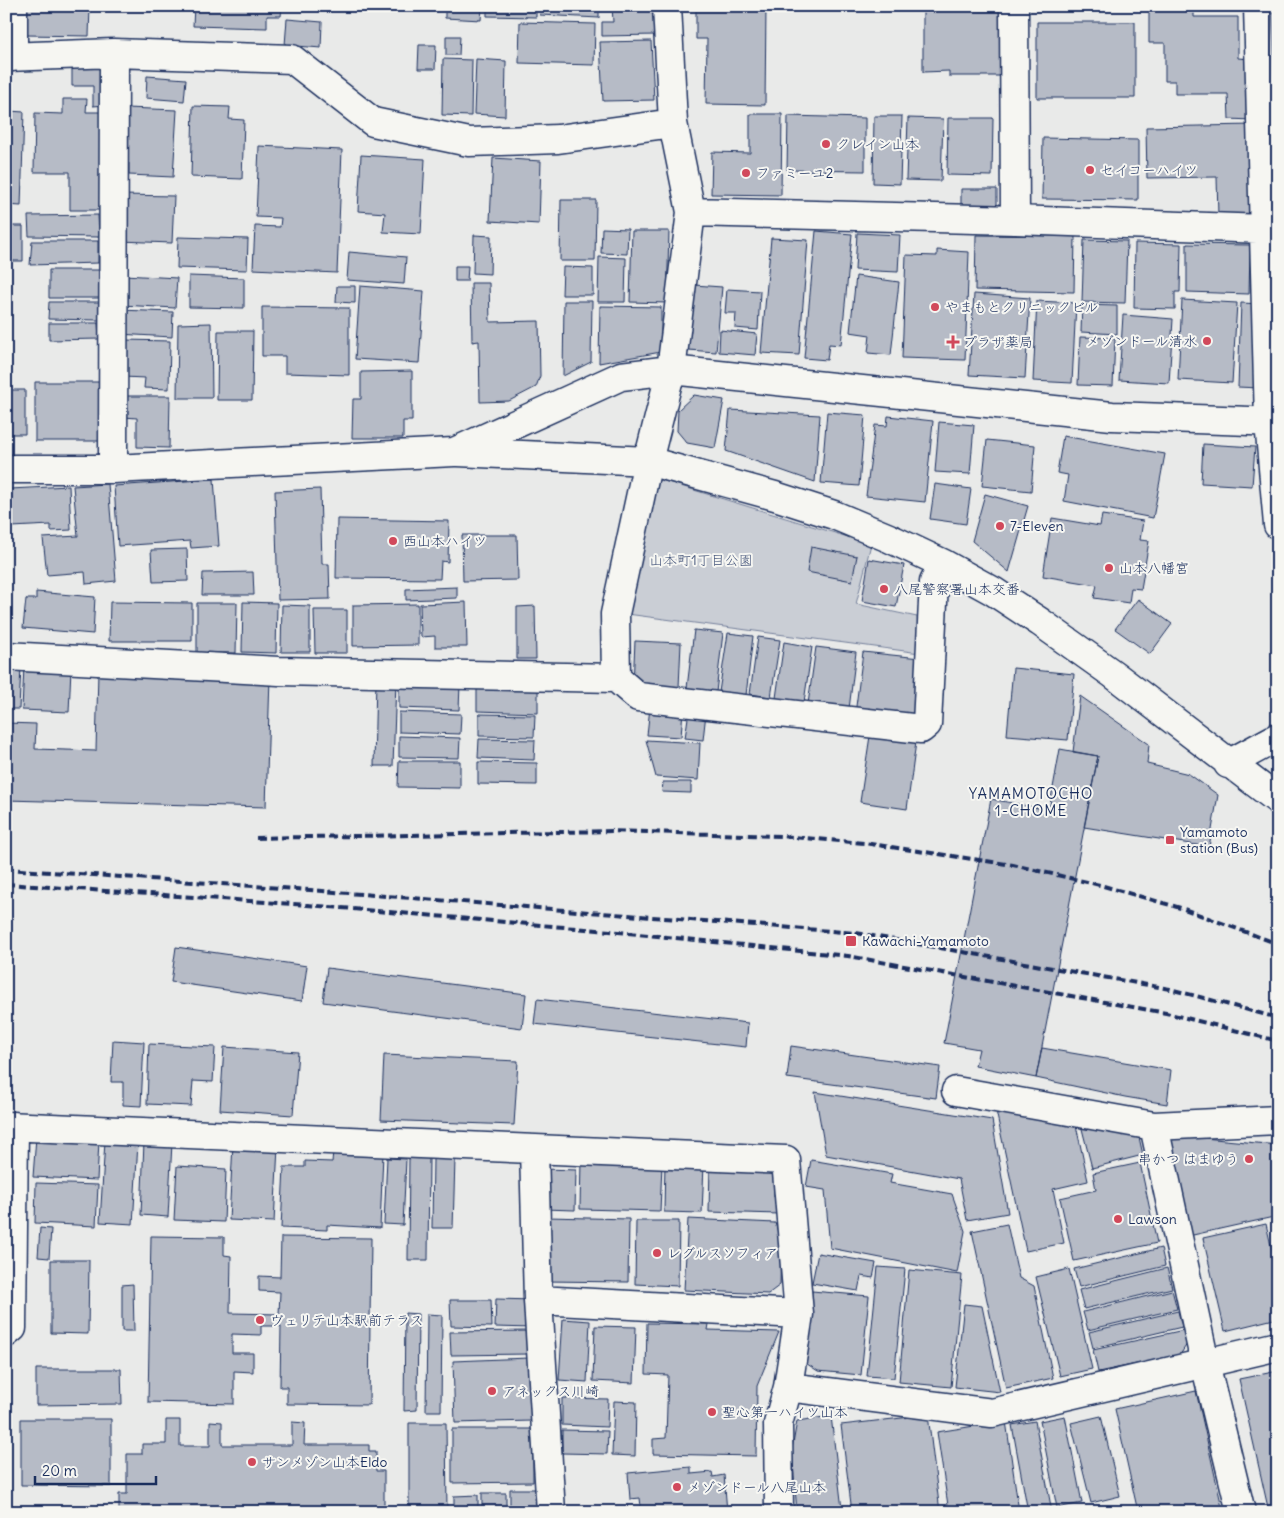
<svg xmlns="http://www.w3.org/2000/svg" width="1284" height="1518" font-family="Delius,'Klee One',sans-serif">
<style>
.green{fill:#caced5;stroke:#727e9a}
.building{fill:#b6bbc6;stroke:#1b2f5e}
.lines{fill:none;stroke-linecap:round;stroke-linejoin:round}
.street-casing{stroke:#1b2f5e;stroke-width:31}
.street{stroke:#f6f6f2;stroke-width:28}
.rail{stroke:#1b2f5e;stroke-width:4;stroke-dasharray:8 4;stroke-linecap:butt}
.poi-dot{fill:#d1495b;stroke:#f6f6f2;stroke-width:2}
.labels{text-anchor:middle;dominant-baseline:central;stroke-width:4;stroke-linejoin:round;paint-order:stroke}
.poi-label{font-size:14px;fill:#1b2f5e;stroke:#f6f6f2;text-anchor:start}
.park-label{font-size:14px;fill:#47577c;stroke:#f6f6f2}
.neighbourhood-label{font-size:15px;letter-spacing:1px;fill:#1b2f5e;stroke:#f6f6f2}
</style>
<rect width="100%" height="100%" fill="#e9eae9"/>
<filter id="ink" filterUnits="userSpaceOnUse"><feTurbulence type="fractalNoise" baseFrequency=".02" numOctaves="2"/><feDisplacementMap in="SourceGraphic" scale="10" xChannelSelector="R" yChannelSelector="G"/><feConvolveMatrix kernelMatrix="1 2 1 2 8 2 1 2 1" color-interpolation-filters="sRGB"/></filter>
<g filter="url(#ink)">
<!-- green -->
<path class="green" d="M 651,477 L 871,544 L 856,604 L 917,617 L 920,653 L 627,614 Z"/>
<!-- building -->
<path class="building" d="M 26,6 L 90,6 L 89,36 L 26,35 Z
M 96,6 L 156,6 L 156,9 L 96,8 Z
M 194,6 L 282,6 L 281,16 L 267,16 L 267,28 L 193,26 Z
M 445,6 L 482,6 L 481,20 L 445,18 Z
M 487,6 L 536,6 L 536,17 L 487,16 Z
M 541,6 L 599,6 L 599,18 L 540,15 Z
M 612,6 L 654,6 L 655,35 L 602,36 L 602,22 L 613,22 Z
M 696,6 L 766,6 L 765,105 L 706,104 L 707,39 L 696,39 Z
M 923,6 L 980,6 L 979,10 L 1002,11 L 1002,76 L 949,76 L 949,71 L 923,72 Z
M 1149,6 L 1194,6 L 1194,17 L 1238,17 L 1238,58 L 1251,59 L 1252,120 L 1229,119 L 1228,94 L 1175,94 L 1175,81 L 1165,81 L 1165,43 L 1149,43 Z
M 287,19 L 322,22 L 321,48 L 285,45 Z
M 520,22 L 595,24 L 594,65 L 519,63 Z
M 1037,22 L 1135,22 L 1135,98 L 1037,98 Z
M 446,36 L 460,36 L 459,55 L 446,55 Z
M 651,41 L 654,100 L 603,101 L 600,42 Z
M 419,45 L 436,45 L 435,69 L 418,69 Z
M 443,59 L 472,60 L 471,116 L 442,115 Z
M 476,59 L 506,61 L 505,116 L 474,114 Z
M 72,67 L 106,67 L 106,105 L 93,106 L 93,86 L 72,86 Z
M 6,69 L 11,69 L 11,84 L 6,84 Z
M 147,76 L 186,79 L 184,101 L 146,98 Z
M 63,99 L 87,99 L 86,112 L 104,112 L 103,210 L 70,210 L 70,172 L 34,172 L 35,113 L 63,114 Z
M 6,102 L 9,102 L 9,111 L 24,112 L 21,206 L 6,205 Z
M 193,106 L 230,107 L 229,119 L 244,120 L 242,179 L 191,177 Z
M 126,108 L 177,110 L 173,177 L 129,175 L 129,163 L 123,163 Z
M 750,114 L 782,114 L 781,195 L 711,194 L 712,152 L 750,153 Z
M 788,116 L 865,118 L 865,171 L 787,170 Z
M 874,116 L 902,116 L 900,184 L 873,183 Z
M 908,118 L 943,119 L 941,181 L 906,180 Z
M 948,118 L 993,118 L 992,176 L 947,175 Z
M 1254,125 L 1255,204 L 1247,215 L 1218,216 L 1217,177 L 1147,178 L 1146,127 Z
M 1043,138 L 1138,140 L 1138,200 L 1042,199 Z
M 259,146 L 342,150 L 337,273 L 253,269 L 255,226 L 280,227 L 281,218 L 256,217 Z
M 361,155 L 425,159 L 421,234 L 383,232 L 385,213 L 358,211 Z
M 493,158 L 541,161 L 539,224 L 490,221 Z
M 961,189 L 997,189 L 997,205 L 961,206 Z
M 122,195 L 174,196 L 172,243 L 120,241 Z
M 561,200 L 596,200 L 595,261 L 560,261 Z
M 98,215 L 99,237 L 29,236 L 28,216 Z
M 6,226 L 23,226 L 23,261 L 6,261 Z
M 602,228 L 628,229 L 627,254 L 601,253 Z
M 632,231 L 669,231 L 667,303 L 630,302 Z
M 816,231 L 852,234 L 841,345 L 829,344 L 827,360 L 804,358 Z
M 857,233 L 900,235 L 898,272 L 855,270 Z
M 474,235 L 491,236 L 490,274 L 473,273 Z
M 976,235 L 1075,236 L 1074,292 L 975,290 Z
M 178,237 L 248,239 L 247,270 L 177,268 Z
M 771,238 L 808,240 L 799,355 L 761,353 Z
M 1084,240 L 1127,241 L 1125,303 L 1082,302 Z
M 32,241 L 98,241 L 98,263 L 30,265 Z
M 1135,243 L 1181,244 L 1180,292 L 1175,292 L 1175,309 L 1134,308 Z
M 1187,244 L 1250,245 L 1249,294 L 1187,292 Z
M 937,250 L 969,252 L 965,360 L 902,358 L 906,255 L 937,256 Z
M 349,252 L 406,257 L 404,284 L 347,280 Z
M 599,257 L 626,258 L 625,302 L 598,302 Z
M 455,266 L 468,266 L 467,281 L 455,281 Z
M 563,267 L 593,268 L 593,295 L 562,295 Z
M 49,270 L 101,270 L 101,298 L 49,298 Z
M 124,275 L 177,278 L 175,308 L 122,305 Z
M 189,276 L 244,278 L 244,308 L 189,307 Z
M 856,276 L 899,282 L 891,355 L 868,353 L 870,335 L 850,332 Z
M 471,283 L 489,283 L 490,322 L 539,321 L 540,376 L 536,387 L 509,401 L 480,402 L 479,341 L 472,342 Z
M 694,285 L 722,287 L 716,352 L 688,350 Z
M 337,286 L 355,286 L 355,303 L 336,302 Z
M 360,286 L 424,291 L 419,363 L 355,359 Z
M 727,289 L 760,291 L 758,330 L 735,328 L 736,313 L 725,313 Z
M 974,294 L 1030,298 L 1025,378 L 969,375 Z
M 1182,300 L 1237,303 L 1232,383 L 1178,380 Z
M 564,301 L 592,301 L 591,362 L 563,376 Z
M 1037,301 L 1076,303 L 1072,383 L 1033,381 Z
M 49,302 L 100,302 L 99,320 L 48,319 Z
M 1241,303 L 1261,304 L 1259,388 L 1238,387 Z
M 1082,305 L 1117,306 L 1117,334 L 1081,332 Z
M 600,306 L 661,307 L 661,352 L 599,363 Z
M 262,307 L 349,308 L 349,375 L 285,373 L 285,356 L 262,356 Z
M 119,310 L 173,312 L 172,337 L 118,334 Z
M 1123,315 L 1173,319 L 1169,383 L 1119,380 Z
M 49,323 L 98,323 L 99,339 L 49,340 Z
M 211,323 L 212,398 L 177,398 L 178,324 Z
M 720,330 L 757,334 L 755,355 L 719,352 Z
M 218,331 L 253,331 L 252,400 L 217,400 Z
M 1080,337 L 1115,338 L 1113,386 L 1078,385 Z
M 125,340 L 170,341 L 169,389 L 144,388 L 145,378 L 123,377 Z
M 412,371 L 412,421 L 403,421 L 403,438 L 352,438 L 353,399 L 361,399 L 361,372 Z
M 35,382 L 99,382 L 99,441 L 35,441 Z
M 6,390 L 25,390 L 25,434 L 6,434 Z
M 694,395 L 724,400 L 715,448 L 687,443 L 677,431 L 678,410 Z
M 125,396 L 170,396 L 169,448 L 137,447 L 137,418 L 124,417 Z
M 730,410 L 820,415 L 815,482 L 726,451 Z
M 827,412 L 865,415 L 859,486 L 821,483 Z
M 888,416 L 933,421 L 925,502 L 866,496 L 875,425 L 887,426 Z
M 939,422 L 974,425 L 970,474 L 935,472 Z
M 1063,436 L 1165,454 L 1153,518 L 1064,501 L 1068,475 L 1057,473 Z
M 987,440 L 1035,445 L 1031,491 L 982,486 Z
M 1203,444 L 1255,447 L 1252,486 L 1201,483 Z
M 214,479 L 219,546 L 191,548 L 190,541 L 118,546 L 114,486 Z
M 108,484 L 116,581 L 86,584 L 85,572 L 47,575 L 43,538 L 78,536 L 73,486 Z
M 935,484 L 971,489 L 966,524 L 930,519 Z
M 69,486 L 71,530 L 51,531 L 51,525 L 12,527 L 10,489 Z
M 320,489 L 322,564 L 329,564 L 330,599 L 278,600 L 275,491 Z
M 985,494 L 1028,506 L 1009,572 L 972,541 Z
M 1102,515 L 1143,521 L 1140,540 L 1149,541 L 1141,589 L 1131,588 L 1129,603 L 1094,598 L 1097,585 L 1043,576 L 1052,518 L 1100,526 Z
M 337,519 L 449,521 L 448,562 L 441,561 L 440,579 L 336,578 Z
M 462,535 L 517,535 L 518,580 L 463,581 Z
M 811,547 L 857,556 L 852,581 L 807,572 Z
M 187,549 L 188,581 L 153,582 L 151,550 Z
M 869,559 L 904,565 L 896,607 L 862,601 Z
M 253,572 L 254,595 L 202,595 L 203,573 Z
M 457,587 L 457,598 L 406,600 L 406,589 Z
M 36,592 L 95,597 L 93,634 L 23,628 L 26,599 L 36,599 Z
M 1138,599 L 1172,624 L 1150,654 L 1115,629 Z
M 110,602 L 192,603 L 192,641 L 109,641 Z
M 243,602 L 277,603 L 276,653 L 242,652 Z
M 466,602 L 467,647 L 435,647 L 435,636 L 421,637 L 420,604 Z
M 197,603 L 237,603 L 236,653 L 197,653 Z
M 418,604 L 418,645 L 353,646 L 353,605 Z
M 282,605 L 310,606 L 310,652 L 281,652 Z
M 535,606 L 536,659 L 517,659 L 517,607 Z
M 314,610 L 347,610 L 347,653 L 315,653 Z
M 694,630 L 723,633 L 716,692 L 687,688 Z
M 728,633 L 753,636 L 746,695 L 719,692 Z
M 758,637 L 780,640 L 771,697 L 750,694 Z
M 635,641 L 681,643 L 679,687 L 633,685 Z
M 784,642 L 812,647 L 804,702 L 776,698 Z
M 816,647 L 856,652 L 849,709 L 808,704 Z
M 863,652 L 920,658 L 913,720 L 855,714 Z
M 6,666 L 21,666 L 19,709 L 6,709 Z
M 24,666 L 71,668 L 69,712 L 22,710 Z
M 1013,668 L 1074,674 L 1068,740 L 1007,735 Z
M 98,672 L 270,677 L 266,807 L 6,800 L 6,723 L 36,724 L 35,749 L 96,751 Z
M 376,680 L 396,681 L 393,766 L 374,766 Z
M 399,683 L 460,684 L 459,710 L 399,708 Z
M 477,687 L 538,689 L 538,713 L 477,711 Z
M 1080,696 L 1149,744 L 1147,764 L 1189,774 L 1218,795 L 1209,847 L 1084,827 L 1098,756 L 1073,752 Z
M 650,707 L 683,709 L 681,737 L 647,735 Z
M 689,711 L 706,713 L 703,740 L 685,738 Z
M 399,712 L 461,714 L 460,734 L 399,732 Z
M 479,714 L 535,715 L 534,737 L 479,736 Z
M 399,736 L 460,738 L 459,758 L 399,757 Z
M 870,736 L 916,742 L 907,809 L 860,802 Z
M 479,739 L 535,740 L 534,760 L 478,758 Z
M 646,740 L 700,743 L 698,780 L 656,777 Z
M 1060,749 L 1098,756 L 1036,1078 L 975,1066 L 979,1049 L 944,1043 L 991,799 L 1049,810 Z
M 399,761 L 460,761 L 460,788 L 398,787 Z
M 478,762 L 537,763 L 537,785 L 478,784 Z
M 663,782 L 691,782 L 691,793 L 662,792 Z
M 176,947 L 307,966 L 302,1001 L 171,982 Z
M 327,968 L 526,994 L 522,1028 L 323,1002 Z
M 537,999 L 748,1023 L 746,1047 L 534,1024 Z
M 113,1040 L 144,1042 L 141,1106 L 123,1105 L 123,1082 L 111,1082 Z
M 149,1044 L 215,1047 L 213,1082 L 193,1081 L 191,1106 L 147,1104 Z
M 791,1046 L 940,1067 L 936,1098 L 787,1078 Z
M 224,1047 L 298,1052 L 293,1115 L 220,1110 Z
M 1042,1048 L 1171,1070 L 1167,1104 L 1125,1097 L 1036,1078 Z
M 384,1055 L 518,1061 L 514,1125 L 381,1120 Z
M 815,1092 L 992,1120 L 1008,1213 L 967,1220 L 959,1179 L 826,1155 Z
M 995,1106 L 1074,1116 L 1088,1181 L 1053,1189 L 1064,1243 L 1026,1251 Z
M 1079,1117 L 1138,1133 L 1143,1155 L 1092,1168 Z
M 1161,1134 L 1278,1145 L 1278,1216 L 1184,1237 Z
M 36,1137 L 99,1140 L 97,1180 L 33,1177 Z
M 105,1141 L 138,1143 L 133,1224 L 100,1222 Z
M 144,1142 L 172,1143 L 168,1217 L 141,1215 Z
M 233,1144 L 278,1147 L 274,1222 L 229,1220 Z
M 333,1151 L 383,1153 L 380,1228 L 327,1225 L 327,1230 L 281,1228 L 284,1167 L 305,1167 L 305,1161 L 332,1162 Z
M 387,1158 L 406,1159 L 403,1225 L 384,1224 Z
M 409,1158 L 429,1158 L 428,1260 L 408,1260 Z
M 433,1159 L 455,1159 L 453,1228 L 432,1228 Z
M 811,1160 L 892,1174 L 890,1183 L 952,1194 L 965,1231 L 957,1273 L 830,1248 L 825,1190 L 806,1187 Z
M 581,1161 L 662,1164 L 660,1211 L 580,1209 Z
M 665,1163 L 704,1164 L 702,1213 L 664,1212 Z
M 1140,1163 L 1157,1243 L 1074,1261 L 1060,1198 L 1096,1190 L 1093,1173 Z
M 710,1164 L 774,1166 L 774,1197 L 779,1197 L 779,1214 L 709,1212 Z
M 177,1166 L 226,1169 L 224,1222 L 174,1220 Z
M 544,1169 L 576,1170 L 575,1210 L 543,1209 Z
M 36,1183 L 98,1185 L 96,1226 L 35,1223 Z
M 548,1217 L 629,1219 L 628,1282 L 546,1281 Z
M 688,1219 L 775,1223 L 781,1242 L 780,1285 L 768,1294 L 684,1290 Z
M 636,1221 L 679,1221 L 678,1286 L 635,1284 Z
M 1278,1221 L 1278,1241 L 1273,1222 Z
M 1007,1224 L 1019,1278 L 1034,1286 L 1053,1378 L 1006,1388 L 972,1231 Z
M 1266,1224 L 1278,1276 L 1278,1318 L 1225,1331 L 1203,1238 Z
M 40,1228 L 51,1229 L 49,1258 L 38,1257 Z
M 151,1236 L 224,1237 L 224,1255 L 231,1256 L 230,1313 L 279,1314 L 280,1292 L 259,1291 L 259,1276 L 280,1277 L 281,1237 L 371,1238 L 369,1405 L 287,1404 L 287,1387 L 280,1387 L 281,1326 L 261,1326 L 261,1335 L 232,1334 L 232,1353 L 253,1353 L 253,1372 L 234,1371 L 234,1404 L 148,1402 Z
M 1161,1248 L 1165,1266 L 1079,1287 L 1074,1269 Z
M 818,1253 L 876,1263 L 873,1278 L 861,1276 L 858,1291 L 812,1283 Z
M 51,1260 L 89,1260 L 88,1334 L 51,1333 Z
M 878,1267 L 905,1269 L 894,1378 L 867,1376 Z
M 1167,1268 L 1172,1288 L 1084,1309 L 1079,1290 Z
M 1069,1269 L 1092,1369 L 1060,1376 L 1036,1277 Z
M 909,1270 L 962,1275 L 951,1387 L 899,1382 Z
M 133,1284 L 134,1331 L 122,1331 L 122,1285 Z
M 1172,1290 L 1177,1309 L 1088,1330 L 1083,1312 Z
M 812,1291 L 869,1296 L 861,1375 L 818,1371 L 804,1362 Z
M 496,1299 L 533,1300 L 532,1328 L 495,1327 Z
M 450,1300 L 491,1300 L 492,1327 L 451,1326 Z
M 964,1304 L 982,1306 L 1000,1392 L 955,1387 Z
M 1178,1311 L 1182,1327 L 1093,1348 L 1089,1332 Z
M 405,1313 L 418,1314 L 417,1410 L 404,1411 Z
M 427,1314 L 442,1315 L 441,1411 L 426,1411 Z
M 563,1319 L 590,1321 L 587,1382 L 559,1380 Z
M 647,1323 L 709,1324 L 708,1330 L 779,1332 L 757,1386 L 756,1456 L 653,1454 L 653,1439 L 666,1438 L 668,1375 L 646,1374 Z
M 595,1326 L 636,1327 L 634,1383 L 593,1381 Z
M 1184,1330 L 1187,1344 L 1180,1355 L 1098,1372 L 1093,1350 Z
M 528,1331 L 528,1354 L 451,1355 L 450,1332 Z
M 529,1358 L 531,1421 L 455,1423 L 453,1361 Z
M 36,1369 L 121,1369 L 122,1404 L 36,1405 Z
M 1278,1371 L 1278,1512 L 1269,1512 L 1239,1379 Z
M 1196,1391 L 1223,1512 L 1138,1512 L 1115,1409 Z
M 562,1398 L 608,1399 L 607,1427 L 562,1425 Z
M 614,1401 L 636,1402 L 635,1456 L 612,1455 Z
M 928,1415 L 940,1512 L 852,1512 L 841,1425 Z
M 831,1416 L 842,1509 L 797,1512 L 792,1450 L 797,1421 Z
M 1065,1416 L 1082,1503 L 1057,1508 L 1040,1421 Z
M 1101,1416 L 1120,1496 L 1091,1503 L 1071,1423 Z
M 21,1419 L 111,1419 L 111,1486 L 21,1485 Z
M 166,1420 L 180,1420 L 180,1446 L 210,1446 L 210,1421 L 222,1422 L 222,1445 L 292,1445 L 292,1422 L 305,1423 L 304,1445 L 369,1445 L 369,1451 L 376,1451 L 376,1471 L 384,1471 L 384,1512 L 119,1512 L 119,1494 L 127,1494 L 127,1454 L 142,1454 L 142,1444 L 166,1444 Z
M 1006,1421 L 1019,1512 L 949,1512 L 937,1432 Z
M 1035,1421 L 1052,1512 L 1028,1512 L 1012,1425 Z
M 409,1423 L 446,1423 L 447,1512 L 409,1512 Z
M 452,1429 L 533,1429 L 533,1482 L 452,1483 Z
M 562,1430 L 608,1431 L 607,1454 L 562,1453 Z
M 691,1467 L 691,1474 L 712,1472 L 713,1477 L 724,1475 L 727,1512 L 614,1512 L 614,1510 L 641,1507 L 640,1498 L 630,1499 L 628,1473 Z
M 510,1489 L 538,1489 L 539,1512 L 510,1512 Z
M 482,1493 L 506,1493 L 506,1512 L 482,1512 Z
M 478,1495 L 478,1512 L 454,1512 L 454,1496 Z
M 26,1508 L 50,1508 L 50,1512 L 26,1512 Z
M 1122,1508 L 1123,1512 L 1108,1512 Z"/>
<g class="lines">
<defs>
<path id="street" d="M 1014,6 L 1015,220
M 1258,6 L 1269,422 L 1278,525
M 6,57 L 114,53 L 292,59 L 373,122 L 469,142 L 558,139 L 673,123
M 13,57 L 13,6
M 691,212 L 1015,220 L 1264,229
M 458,452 L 648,461 L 775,496 L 834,515 L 889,538 L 944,564 L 993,591 L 1040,622 L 1113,674 L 1278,800
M 6,469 L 113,469 L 454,452 L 621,376 L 671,370 L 1112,416 L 1278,422
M 113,469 L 114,53
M 6,656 L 279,671 L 616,678 L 615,614 L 648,461 L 671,370 L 691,212 L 673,123 L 667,6
M 616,678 L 638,697 L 921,729 L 927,724 L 934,582 L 944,564
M 1228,764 L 1278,737
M 956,1091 L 1154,1126 L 1278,1120
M 6,1126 L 786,1160 L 799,1314 L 788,1387 L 778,1424 L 779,1512
M 1154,1126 L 1205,1363 L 1241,1512
M 534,1149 L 538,1300 L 551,1512
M 538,1300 L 799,1314
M 6,1333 L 12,1328 L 14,1126
M 788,1387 L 992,1413 L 1278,1346"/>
</defs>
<!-- street casing -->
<use href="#street" class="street-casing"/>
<!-- street -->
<use href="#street" class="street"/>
<!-- rail -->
<path class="rail" d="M 256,838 L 611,831 L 780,836 L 864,843 L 1013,865 L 1100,885 L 1184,909 L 1278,944
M 6,869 L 310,890 L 856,933 L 1170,989 L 1278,1018
M 6,884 L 307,905 L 610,931 L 848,956 L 1166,1013 L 1278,1041"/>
</g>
</g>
<!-- markers -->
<g class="poi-dot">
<circle cx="826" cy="144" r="5"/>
<circle cx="1090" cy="170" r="5"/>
<circle cx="746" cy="173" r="5"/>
<circle cx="935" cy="307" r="5"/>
<circle cx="1207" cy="341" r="5"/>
<path d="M950.5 334.5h5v5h5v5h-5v5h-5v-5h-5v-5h5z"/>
<circle cx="1000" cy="526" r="5"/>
<circle cx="393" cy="541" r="5"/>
<circle cx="1109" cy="568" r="5"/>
<circle cx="884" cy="589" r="5"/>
<rect x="1165" y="835" width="10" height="10" rx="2.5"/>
<rect x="845" y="935" width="12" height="12" rx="2.5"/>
<circle cx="1249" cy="1159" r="5"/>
<circle cx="1118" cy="1219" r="5"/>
<circle cx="657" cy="1253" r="5"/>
<circle cx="260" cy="1320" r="5"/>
<circle cx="492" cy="1391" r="5"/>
<circle cx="712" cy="1412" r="5"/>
<circle cx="252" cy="1462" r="5"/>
<circle cx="677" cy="1487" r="5"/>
</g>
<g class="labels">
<!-- poi labels -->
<g class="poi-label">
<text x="836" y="144">クレイン山本</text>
<text x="1100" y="170">セイコーハイツ</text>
<text x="756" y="173">ファミーユ2</text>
<text x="945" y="307">やまもとクリニックビル</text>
<text x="1197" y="341" text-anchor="end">メゾンドール清水</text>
<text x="963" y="342">プラザ薬局</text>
<text x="1010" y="526">7-Eleven</text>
<text x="403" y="541">西山本ハイツ</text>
<text x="1119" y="568">山本八幡宮</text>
<text x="894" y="589">八尾警察署山本交番</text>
<text x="1180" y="832">Yamamoto<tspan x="1180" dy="16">station (Bus)</tspan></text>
<text x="862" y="941">Kawachi-Yamamoto</text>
<text x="1239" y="1159" text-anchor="end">串かつ はまゆう</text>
<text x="1128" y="1219">Lawson</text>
<text x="667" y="1253">レグルスソフィア</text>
<text x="270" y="1320">ヴェリテ山本駅前テラス</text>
<text x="502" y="1391">アネックス川崎</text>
<text x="722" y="1412">聖心第一ハイツ山本</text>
<text x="262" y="1462">サンメゾン山本Eldo</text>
<text x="687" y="1487">メゾンドール八尾山本</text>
</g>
<!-- park labels -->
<g class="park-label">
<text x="701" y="560">山本町1丁目公園</text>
</g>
<!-- neighbourhood labels -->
<g class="neighbourhood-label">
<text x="1031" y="793">YAMAMOTOCHO<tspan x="1031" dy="17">1-CHOME</tspan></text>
</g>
</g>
<!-- margin -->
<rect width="1284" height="1518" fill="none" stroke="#f6f6f2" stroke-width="25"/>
<rect x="12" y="12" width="1259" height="1493" fill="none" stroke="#1b2f5e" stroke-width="2" filter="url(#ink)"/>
<!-- scale -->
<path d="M35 1476v8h121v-8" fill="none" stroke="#1b2f5e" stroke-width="2.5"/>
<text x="42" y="1476" font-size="15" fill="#1b2f5e" stroke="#f6f6f2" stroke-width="4" paint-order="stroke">20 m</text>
</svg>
